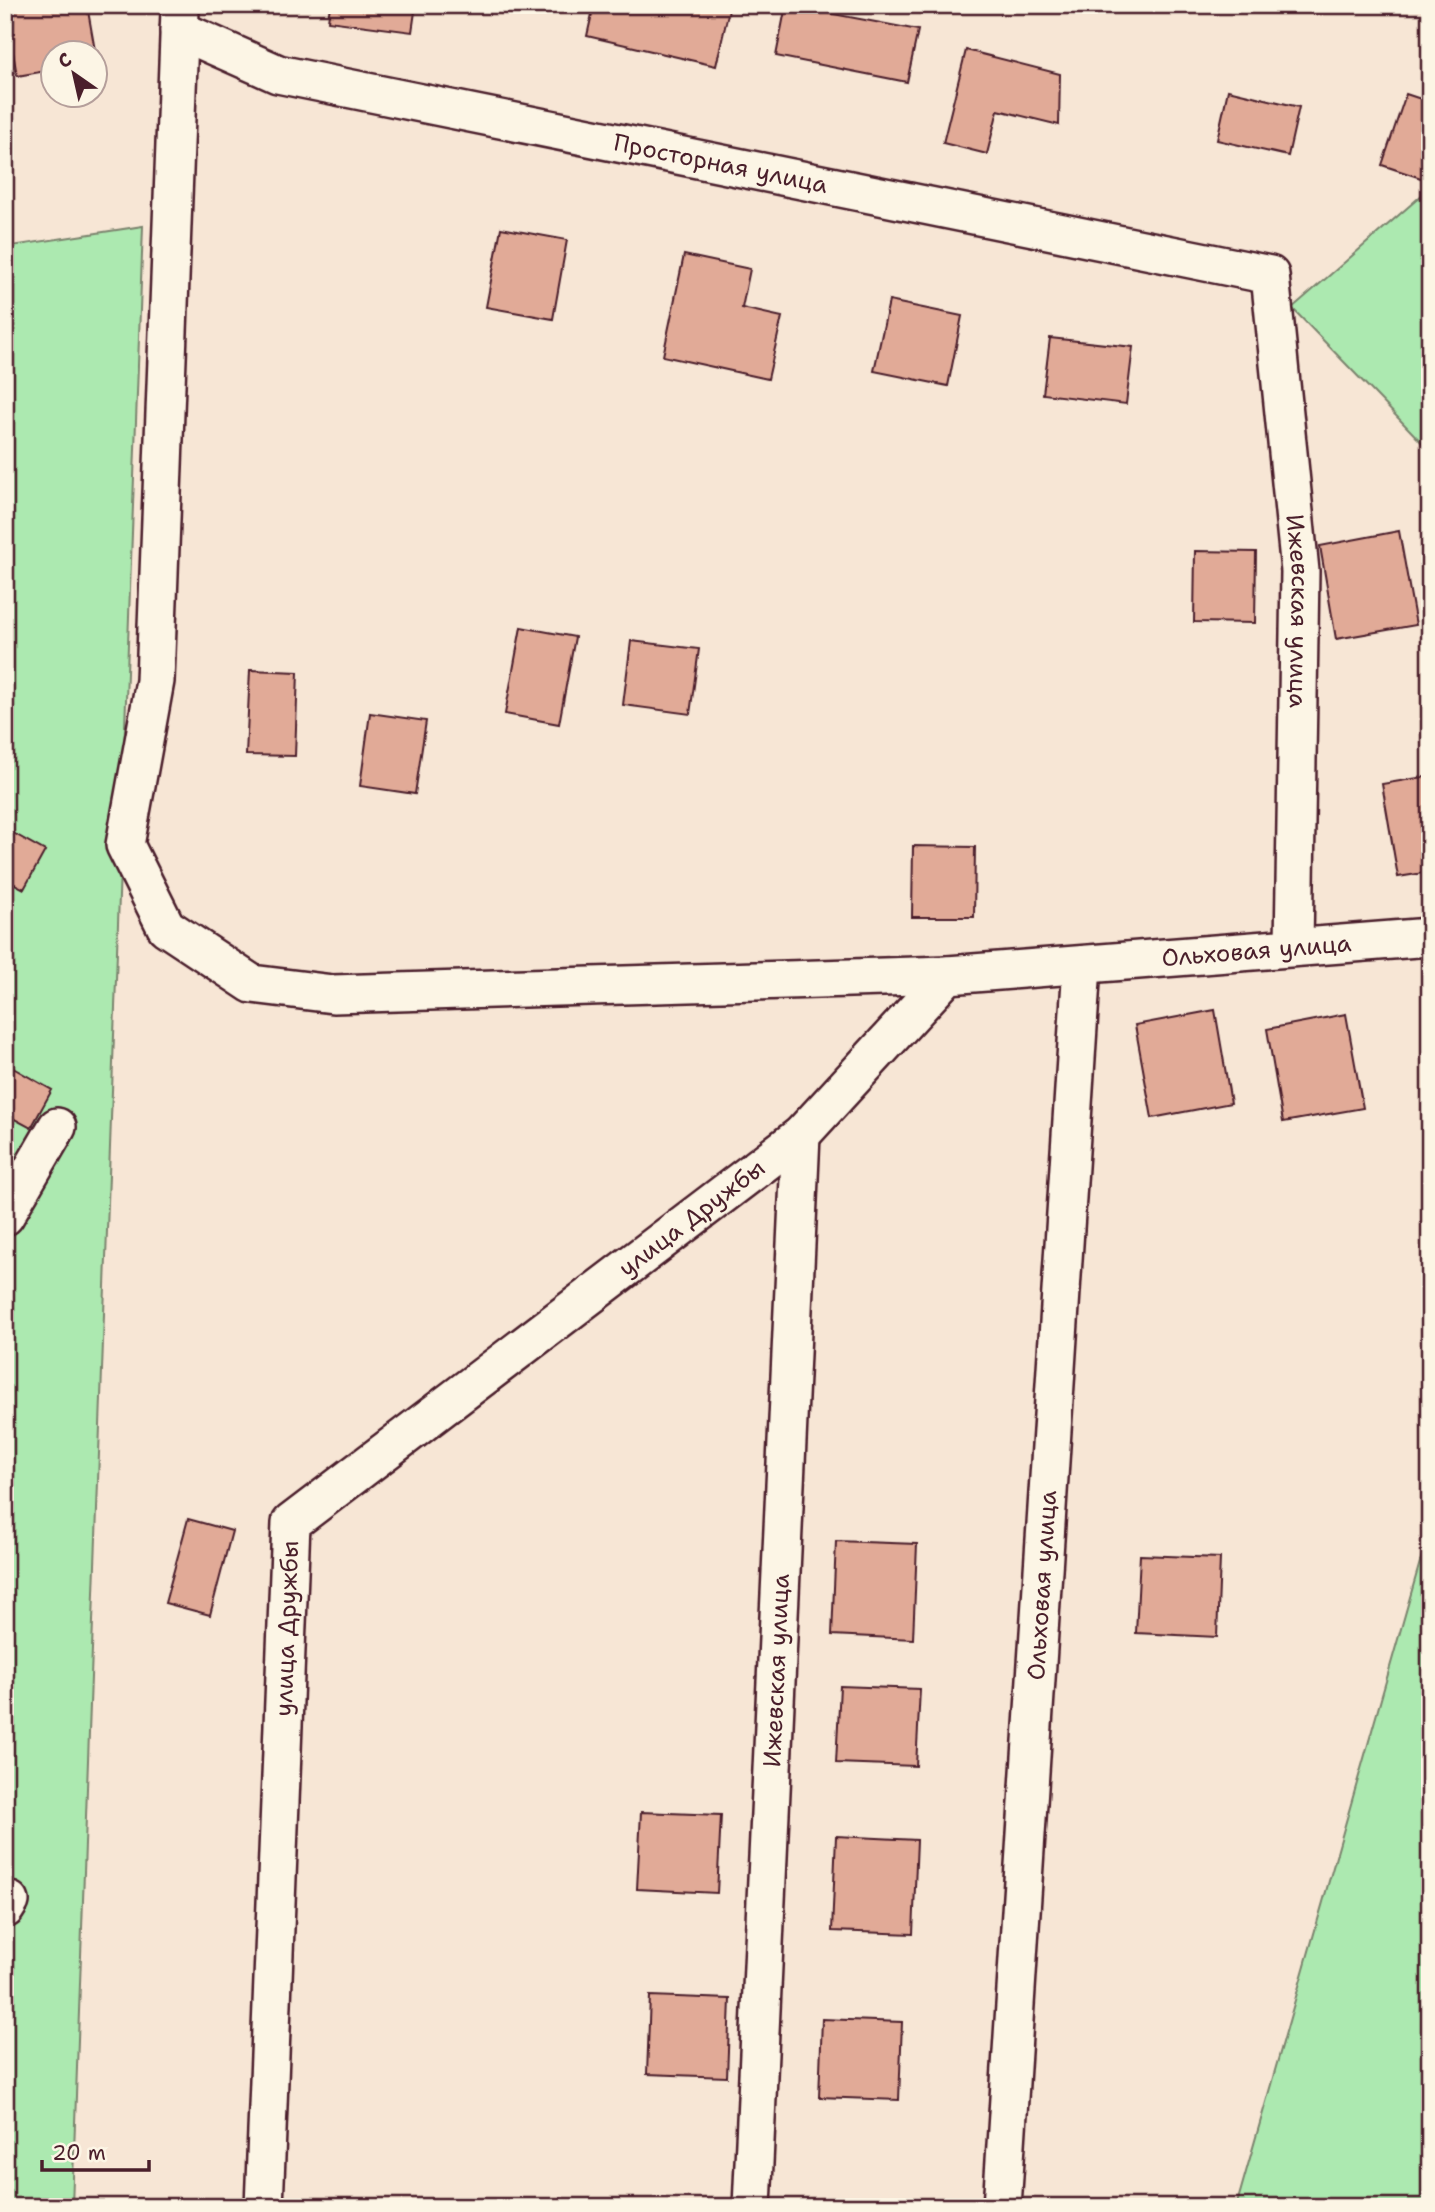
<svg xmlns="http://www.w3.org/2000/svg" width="1435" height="2212" font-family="'Shantell Sans',sans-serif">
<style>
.green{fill:#ace9b0;stroke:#7b846e;stroke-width:2}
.building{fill:#e1aa97;stroke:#4a1f2b;stroke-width:2}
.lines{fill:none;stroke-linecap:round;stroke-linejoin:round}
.minor-casing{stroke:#4a1f2b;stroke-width:42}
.minor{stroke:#fcf5e5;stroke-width:37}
.labels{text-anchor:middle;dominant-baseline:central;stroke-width:5;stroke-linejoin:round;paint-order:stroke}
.street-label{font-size:24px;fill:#4a1f2b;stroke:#fcf5e5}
</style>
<rect width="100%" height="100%" fill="#f7e6d5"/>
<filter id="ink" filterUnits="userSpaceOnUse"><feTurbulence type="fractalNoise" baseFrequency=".0143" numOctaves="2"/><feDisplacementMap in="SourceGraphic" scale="14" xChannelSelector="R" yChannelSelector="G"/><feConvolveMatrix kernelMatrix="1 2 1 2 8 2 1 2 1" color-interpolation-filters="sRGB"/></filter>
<g filter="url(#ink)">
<!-- green -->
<path class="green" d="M 1430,188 L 1430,451 L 1292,308 Z
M 143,226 L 72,2207 L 5,2207 L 5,247 Z
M 1430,1527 L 1430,2207 L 1236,2207 Z"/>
<!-- building -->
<path class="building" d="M 5,5 L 87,5 L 97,62 L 94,62 L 94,52 L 52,52 L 52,70 L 17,76 Z
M 330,5 L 416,5 L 412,32 L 328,21 Z
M 594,5 L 730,5 L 716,66 L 587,36 Z
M 786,5 L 918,30 L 907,82 L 776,56 Z
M 966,50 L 1060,74 L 1059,125 L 998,110 L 987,154 L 943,143 Z
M 1228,90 L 1299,107 L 1288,156 L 1217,140 Z
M 1406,94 L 1430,102 L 1430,181 L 1382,165 Z
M 501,228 L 567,240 L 553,319 L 486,307 Z
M 684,255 L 750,269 L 742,308 L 782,317 L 768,379 L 663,356 Z
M 889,301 L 962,316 L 948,386 L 874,371 Z
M 1050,338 L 1133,347 L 1126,404 L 1043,394 Z
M 1399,531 L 1416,625 L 1336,639 L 1320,546 Z
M 1195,551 L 1256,552 L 1255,623 L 1194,622 Z
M 521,627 L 575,637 L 559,724 L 505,714 Z
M 631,641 L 699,649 L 690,714 L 623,705 Z
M 250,670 L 298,672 L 295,756 L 246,755 Z
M 370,713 L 426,721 L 415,794 L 360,786 Z
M 1430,776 L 1430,872 L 1398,877 L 1382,784 Z
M 6,829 L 45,851 L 24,889 L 5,879 Z
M 913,846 L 975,847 L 974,917 L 912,917 Z
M 1215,1010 L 1231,1103 L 1152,1118 L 1135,1025 Z
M 1346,1014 L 1363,1108 L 1283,1122 L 1267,1029 Z
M 13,1068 L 52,1090 L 31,1128 L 5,1114 L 5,1082 Z
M 188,1519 L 232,1531 L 210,1615 L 165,1603 Z
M 836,1541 L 917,1544 L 913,1639 L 832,1635 Z
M 1140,1555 L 1220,1558 L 1217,1637 L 1136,1633 Z
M 840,1686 L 920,1689 L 916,1766 L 836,1763 Z
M 641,1812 L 721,1815 L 717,1893 L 637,1889 Z
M 836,1836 L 917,1840 L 913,1934 L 832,1931 Z
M 650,1996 L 730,1999 L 727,2077 L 647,2074 Z
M 822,2019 L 902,2022 L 899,2100 L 819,2097 Z"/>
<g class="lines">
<defs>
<g id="minor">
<path d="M 180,10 L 155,681 L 125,845 L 166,927 L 252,984 L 333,994 L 948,975"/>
<path id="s1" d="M 179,30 L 278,74 L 1270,275 L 1300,571 L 1294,946"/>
<path d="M 5,1216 L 57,1127"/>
<path d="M 5,1909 L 10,1901"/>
<path id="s2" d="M 264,2207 L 291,1523 L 801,1135 L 948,975 L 1430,937"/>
<path id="s3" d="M 752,2207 L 801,1135"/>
<path id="s4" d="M 1002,2207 L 1082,965"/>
</g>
</defs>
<!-- minor casing -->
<use href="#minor" class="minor-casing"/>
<!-- minor -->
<use href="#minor" class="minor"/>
</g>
</g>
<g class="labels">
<!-- street labels -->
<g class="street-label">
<text stroke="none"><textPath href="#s1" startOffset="560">Просторная улица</textPath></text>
<text stroke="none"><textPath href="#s1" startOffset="1458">Ижевская улица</textPath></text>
<text stroke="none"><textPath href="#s2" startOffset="1852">Ольховая улица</textPath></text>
<text stroke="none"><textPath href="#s2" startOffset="1188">улица Дружбы</textPath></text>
<text stroke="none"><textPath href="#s4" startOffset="623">Ольховая улица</textPath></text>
<text stroke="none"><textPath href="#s2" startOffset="579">улица Дружбы</textPath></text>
<text stroke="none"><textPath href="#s3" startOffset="537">Ижевская улица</textPath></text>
</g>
</g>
<!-- margin -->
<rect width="1435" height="2212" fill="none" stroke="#fcf5e5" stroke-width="28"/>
<rect x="14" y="14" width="1407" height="2184" fill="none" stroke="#4a1f2b" stroke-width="2.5" filter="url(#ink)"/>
<!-- north arrow -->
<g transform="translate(74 74) rotate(326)"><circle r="33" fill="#fcf5e5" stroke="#b59f9b" stroke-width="2"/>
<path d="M0-5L12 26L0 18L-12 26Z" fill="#4a1f2b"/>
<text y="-10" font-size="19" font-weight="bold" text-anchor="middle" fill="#4a1f2b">С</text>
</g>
<!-- scale -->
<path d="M42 2160v10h107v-10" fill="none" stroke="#4a1f2b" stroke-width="3.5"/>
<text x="52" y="2160" font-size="21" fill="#4a1f2b" stroke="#fcf5e5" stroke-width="5" paint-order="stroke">20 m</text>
</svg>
